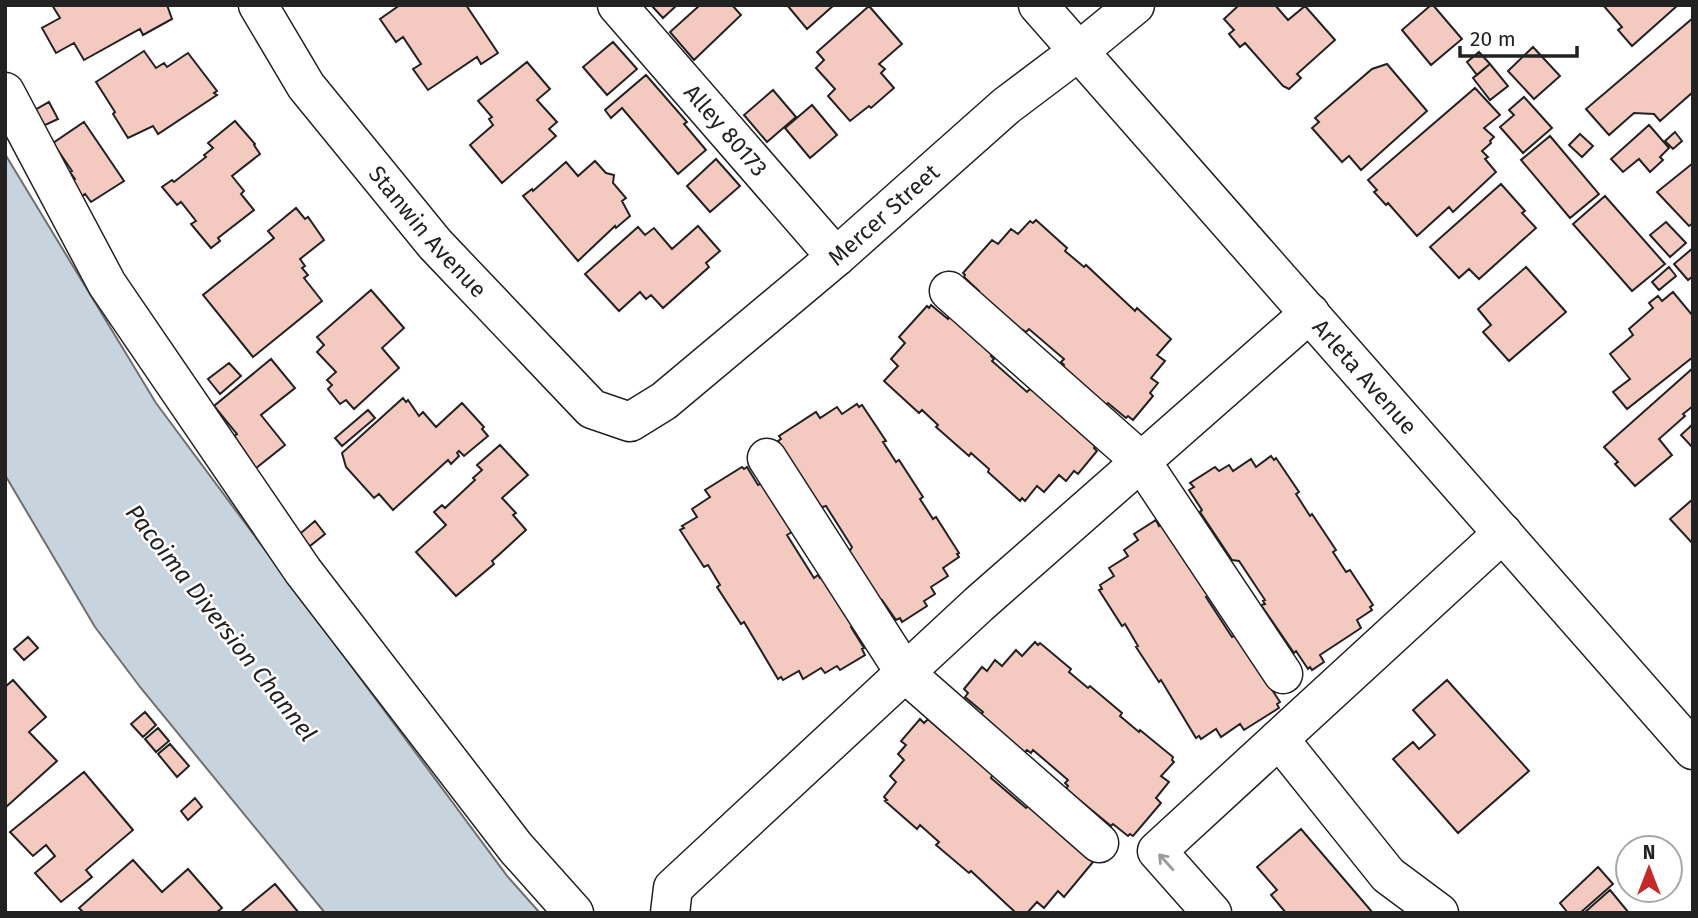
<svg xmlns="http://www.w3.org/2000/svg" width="1698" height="918" font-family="'Fira Sans',sans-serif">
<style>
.water{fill:#c7d3dd;stroke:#6f6f6f;stroke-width:2}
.building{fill:#f3c9c0;stroke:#222;stroke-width:2}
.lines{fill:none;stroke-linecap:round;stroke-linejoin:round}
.minor-casing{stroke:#222;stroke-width:41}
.major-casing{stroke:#222;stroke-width:41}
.minor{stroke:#fff;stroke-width:38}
.major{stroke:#fff;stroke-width:38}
.oneway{stroke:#9c9c9c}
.labels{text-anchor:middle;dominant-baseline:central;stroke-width:5;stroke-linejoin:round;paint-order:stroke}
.street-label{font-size:23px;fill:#222;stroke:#fff}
.water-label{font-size:24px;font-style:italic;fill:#222;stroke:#fff}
</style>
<rect width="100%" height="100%" fill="#fff"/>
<!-- water -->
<path class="water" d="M 5,154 L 156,403 L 508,877 L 540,913 L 325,913 L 140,687 L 95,627 L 5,475 Z"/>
<!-- building -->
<path class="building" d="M 52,5 L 167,5 L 172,19 L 143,35 L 140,29 L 84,60 L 74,43 L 56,53 L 42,28 L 60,18 Z
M 400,5 L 466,5 L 498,53 L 481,64 L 477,57 L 428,90 L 413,69 L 421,64 L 403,37 L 396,42 L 380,19 Z
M 651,5 L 677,5 L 663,18 Z
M 700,5 L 732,5 L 741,15 L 694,60 L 670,32 Z
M 787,5 L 834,5 L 807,29 Z
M 1239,5 L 1275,5 L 1288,20 L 1305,6 L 1335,40 L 1297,74 L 1301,78 L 1289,89 L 1283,86 L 1245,43 L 1240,47 L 1229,34 L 1234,30 L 1224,19 Z
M 1431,5 L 1433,5 L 1462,39 L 1431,65 L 1402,30 Z
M 1603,5 L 1678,5 L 1632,46 L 1618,30 L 1622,27 Z
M 869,6 L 902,44 L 879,64 L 885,69 L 881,73 L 894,88 L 871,108 L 869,106 L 850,121 L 828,96 L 835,89 L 816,68 L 824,60 L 817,52 Z
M 1693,18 L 1693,92 L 1660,121 L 1654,114 L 1634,113 L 1609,135 L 1586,109 Z
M 613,42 L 637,69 L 607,95 L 583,67 Z
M 1533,47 L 1560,76 L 1534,99 L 1508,71 Z
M 144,51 L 156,68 L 164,63 L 167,67 L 188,53 L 217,91 L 214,93 L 217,95 L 158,134 L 153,126 L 128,138 L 113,114 L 115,112 L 96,82 Z
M 1479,52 L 1490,64 L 1477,75 L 1467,62 Z
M 527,62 L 550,89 L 537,100 L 557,122 L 549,129 L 556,136 L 502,183 L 470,145 L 493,125 L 489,119 L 492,117 L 478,101 Z
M 1387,64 L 1427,111 L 1361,170 L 1349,156 L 1342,162 L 1312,128 L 1319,122 L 1315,118 L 1372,69 Z
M 1490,64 L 1508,86 L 1490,100 L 1473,78 Z
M 646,75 L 687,122 L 684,124 L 706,150 L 678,174 L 622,108 L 611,118 L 605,110 Z
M 1475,88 L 1500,115 L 1484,128 L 1494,137 L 1490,141 L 1491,143 L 1482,151 L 1488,157 L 1485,159 L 1496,172 L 1453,212 L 1449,207 L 1417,236 L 1388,203 L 1386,205 L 1374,192 L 1377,190 L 1368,180 Z
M 773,90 L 796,117 L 767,142 L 744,115 Z
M 1524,97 L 1552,128 L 1523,153 L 1500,127 L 1514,115 L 1509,110 Z
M 49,102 L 58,119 L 43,126 L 35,110 Z
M 812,105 L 837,135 L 810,158 L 785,128 Z
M 235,121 L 255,144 L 254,145 L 260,154 L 232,176 L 244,191 L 241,194 L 254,210 L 218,238 L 220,241 L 211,248 L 191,224 L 196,221 L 181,202 L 177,205 L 162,187 L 172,180 L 174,182 L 206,157 L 204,155 L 213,148 L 208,143 Z
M 84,122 L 124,181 L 91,202 L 85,194 L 81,197 L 71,182 L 75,179 L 70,172 L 72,171 L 53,143 Z
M 1649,125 L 1669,148 L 1660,157 L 1663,160 L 1650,172 L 1639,159 L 1623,172 L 1611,159 Z
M 1675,132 L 1682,141 L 1673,149 L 1665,141 Z
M 1580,134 L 1593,146 L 1582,157 L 1569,145 Z
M 1550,136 L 1599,194 L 1570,218 L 1521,160 Z
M 716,159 L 740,186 L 710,212 L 687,186 Z
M 595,161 L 606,173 L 614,175 L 613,183 L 626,198 L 622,201 L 630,216 L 616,228 L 615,226 L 578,261 L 523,196 L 532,189 L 533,191 L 566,162 L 578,176 Z
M 1693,163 L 1693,223 L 1689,226 L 1657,192 Z
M 1501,184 L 1525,211 L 1522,213 L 1536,228 L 1479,279 L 1469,269 L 1459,278 L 1430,247 Z
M 1605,196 L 1665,264 L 1632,291 L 1573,224 Z
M 296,208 L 305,219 L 308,217 L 324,240 L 300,259 L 305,266 L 302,268 L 308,275 L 304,278 L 322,301 L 253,357 L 203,295 L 274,238 L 268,231 Z
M 1036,220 L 1067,248 L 1065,251 L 1084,267 L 1086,265 L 1135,311 L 1137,308 L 1171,339 L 1157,355 L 1165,361 L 1151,378 L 1158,383 L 1150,393 L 1153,396 L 1133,420 L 1128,416 L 1126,418 L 1108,403 L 1106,405 L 1062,367 L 1064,365 L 1061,362 L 1064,359 L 1029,329 L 1026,332 L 1023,330 L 1022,332 L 977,293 L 979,291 L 964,277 L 965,275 L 963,273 L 992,240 L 998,244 L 1011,229 L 1018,234 L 1030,221 L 1033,223 Z
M 1666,222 L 1686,243 L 1670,257 L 1650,235 Z
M 698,226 L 720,251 L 706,263 L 709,267 L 663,308 L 651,295 L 646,299 L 640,292 L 619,311 L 585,274 L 638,227 L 645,235 L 654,228 L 672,249 Z
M 1693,248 L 1693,276 L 1688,280 L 1674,264 Z
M 1526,267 L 1566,312 L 1509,361 L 1483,332 L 1491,325 L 1478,309 Z
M 1669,267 L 1676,276 L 1659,290 L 1652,282 Z
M 371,290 L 404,328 L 382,348 L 399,368 L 354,409 L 346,400 L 340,404 L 328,389 L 332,385 L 327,380 L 336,372 L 317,352 L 324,345 L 317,337 Z
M 1673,292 L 1693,316 L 1693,357 L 1627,409 L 1613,392 L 1630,379 L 1610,354 L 1633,335 L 1629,329 L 1653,308 L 1649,303 L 1658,296 L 1662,301 Z
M 931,305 L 948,319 L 950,316 L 993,354 L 991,356 L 994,359 L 992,361 L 1027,392 L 1030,389 L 1033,391 L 1035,389 L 1078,427 L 1076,429 L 1095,446 L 1094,448 L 1097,451 L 1078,474 L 1074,471 L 1066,481 L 1059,475 L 1044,492 L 1037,486 L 1025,501 L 1022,498 L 1020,501 L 988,472 L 989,469 L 971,453 L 969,456 L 936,427 L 938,425 L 922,410 L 919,413 L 884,381 L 898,366 L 891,359 L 905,343 L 899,337 L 927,306 L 929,308 Z
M 271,359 L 295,388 L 261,415 L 285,445 L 250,473 L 225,443 L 237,434 L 214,406 Z
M 229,363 L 241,376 L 220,394 L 208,379 Z
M 1693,368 L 1693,406 L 1683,414 L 1685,416 L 1659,439 L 1672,455 L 1635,486 L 1615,464 L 1618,462 L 1604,447 Z
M 403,398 L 406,402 L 408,400 L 419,416 L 423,412 L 436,427 L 462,403 L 484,427 L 482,429 L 488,436 L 464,456 L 459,451 L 457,453 L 459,456 L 451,464 L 448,460 L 393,510 L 379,494 L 374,498 L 346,467 L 342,453 Z
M 857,404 L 859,407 L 862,405 L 886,441 L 883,442 L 896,462 L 899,460 L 923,497 L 920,499 L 933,519 L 936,517 L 959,553 L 957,554 L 959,557 L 943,568 L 948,576 L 931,587 L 935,594 L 924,601 L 927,606 L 902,622 L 900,618 L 896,620 L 882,600 L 880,601 L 848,554 L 852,547 L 826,506 L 819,508 L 778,441 L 781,439 L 779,436 L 816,412 L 820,418 L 837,407 L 842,414 Z
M 368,410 L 375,418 L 342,446 L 335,438 Z
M 1693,424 L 1693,448 L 1681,435 Z
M 500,445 L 528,475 L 502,498 L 516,513 L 513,515 L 526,530 L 492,561 L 494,564 L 456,596 L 416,552 L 446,525 L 434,512 L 442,505 L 445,508 L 475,480 L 473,478 L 482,470 L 477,465 Z
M 1271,456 L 1274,460 L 1276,458 L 1299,492 L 1296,494 L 1310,516 L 1312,514 L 1336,550 L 1333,552 L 1346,572 L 1350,570 L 1373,605 L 1370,607 L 1372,610 L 1357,620 L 1361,628 L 1320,655 L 1324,662 L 1312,670 L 1310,667 L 1308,669 L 1296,651 L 1294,653 L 1261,605 L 1265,604 L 1263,601 L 1265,600 L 1239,561 L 1232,560 L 1200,512 L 1202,510 L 1189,490 L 1194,487 L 1190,483 L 1215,467 L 1219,471 L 1229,465 L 1233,471 L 1251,459 L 1256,467 Z
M 742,467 L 744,469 L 747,467 L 758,485 L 762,483 L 792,532 L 787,535 L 814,578 L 818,575 L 820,578 L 823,576 L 854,625 L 851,627 L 864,648 L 862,649 L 865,655 L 840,670 L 837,666 L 825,673 L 821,668 L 803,679 L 799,671 L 783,680 L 781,677 L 778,679 L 744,622 L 741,624 L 717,587 L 720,585 L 708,565 L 704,567 L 680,530 L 684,528 L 682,526 L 697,517 L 692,509 L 710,497 L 705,490 Z
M 1693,499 L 1693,544 L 1670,519 Z
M 1156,520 L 1159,526 L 1161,524 L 1209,595 L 1206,597 L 1232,637 L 1236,635 L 1280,702 L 1277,704 L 1279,708 L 1244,730 L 1240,724 L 1221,737 L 1216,729 L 1201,739 L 1199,736 L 1196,738 L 1161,680 L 1159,682 L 1136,647 L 1138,646 L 1125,624 L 1122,626 L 1099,590 L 1102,589 L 1100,585 L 1114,576 L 1109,568 L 1128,556 L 1124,550 L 1138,540 L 1134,534 Z
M 315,521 L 325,534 L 305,550 L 295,538 Z
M 28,637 L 38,648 L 24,660 L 14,649 Z
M 1035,642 L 1038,645 L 1040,643 L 1071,669 L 1069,672 L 1088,688 L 1090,686 L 1122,713 L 1120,716 L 1139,732 L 1140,730 L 1173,757 L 1172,760 L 1174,762 L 1161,776 L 1169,782 L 1156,798 L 1161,803 L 1133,836 L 1130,834 L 1128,836 L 1113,824 L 1111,826 L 1066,789 L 1068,786 L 1065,783 L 1068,780 L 1033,750 L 1031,753 L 1027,750 L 1024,753 L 980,715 L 983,712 L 965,697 L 968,693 L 964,689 L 982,667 L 987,671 L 995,660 L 1002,666 L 1016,650 L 1022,656 Z
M 13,680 L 46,717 L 29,732 L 57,761 L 5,808 L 5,687 Z
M 1447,680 L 1529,771 L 1458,833 L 1393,759 L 1413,742 L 1419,749 L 1435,735 L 1413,710 Z
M 145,712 L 156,725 L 143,737 L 131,724 Z
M 920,719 L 924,723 L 928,719 L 946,735 L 948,732 L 993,774 L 991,778 L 1026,808 L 1028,806 L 1093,862 L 1064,897 L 1058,891 L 1044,908 L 1037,902 L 1027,913 L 1016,913 L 971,871 L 969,873 L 936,845 L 939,842 L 920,825 L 917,829 L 885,801 L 887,800 L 884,797 L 896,782 L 890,776 L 904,760 L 898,754 L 906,745 L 901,741 Z
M 158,728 L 169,741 L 156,752 L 145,739 Z
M 170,744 L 189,766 L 177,777 L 158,754 Z
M 84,772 L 133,830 L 86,870 L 92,877 L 61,902 L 35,873 L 55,856 L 46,845 L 33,856 L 10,832 Z
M 195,798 L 202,807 L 188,820 L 181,811 Z
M 1301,829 L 1373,913 L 1286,913 L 1271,895 L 1277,890 L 1257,867 Z
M 133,860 L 162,892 L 188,869 L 222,908 L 216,913 L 84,913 L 79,908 Z
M 1598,867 L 1613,884 L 1580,913 L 1568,913 L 1560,903 Z
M 275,884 L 299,913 L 242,913 L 241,912 Z
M 1610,890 L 1629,913 L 1584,913 Z"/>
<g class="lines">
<defs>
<g id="minor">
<path id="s1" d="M 258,5 L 306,86 L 435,244 L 592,409 L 630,422 L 664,401 L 836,257 L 1006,106 L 1079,51 L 1135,5"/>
<path id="s2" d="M 617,5 L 836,257"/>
<path d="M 5,92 L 107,284 L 303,571 L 516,848 L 574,913"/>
<path d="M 949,291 L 1141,461 L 1283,674"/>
<path d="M 767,458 L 905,673 L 1099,843"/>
<path d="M 1279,739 L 1388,875 L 1439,913"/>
<path d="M 670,913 L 673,888 L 979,604 L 1310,313"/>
<path d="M 1212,913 L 1157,851 L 1503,533"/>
</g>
<g id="major">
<path id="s3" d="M 1038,5 L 1693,750"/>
</g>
</defs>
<!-- minor casing -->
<use href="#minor" class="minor-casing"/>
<!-- major casing -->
<use href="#major" class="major-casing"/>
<!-- minor -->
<use href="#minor" class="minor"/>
<!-- major -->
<use href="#major" class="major"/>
</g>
<!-- one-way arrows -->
<defs><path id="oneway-shaft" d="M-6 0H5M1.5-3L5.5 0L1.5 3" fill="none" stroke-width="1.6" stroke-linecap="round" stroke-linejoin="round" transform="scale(1.75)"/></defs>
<use class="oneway" href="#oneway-shaft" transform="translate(1166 862) rotate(-132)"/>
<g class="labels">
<!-- street labels -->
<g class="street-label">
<text stroke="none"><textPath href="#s2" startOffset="166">Alley 80173</textPath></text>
<text stroke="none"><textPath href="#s1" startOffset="894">Mercer Street</textPath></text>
<text stroke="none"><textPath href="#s1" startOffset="284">Stanwin Avenue</textPath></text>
<text stroke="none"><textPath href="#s3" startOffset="495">Arleta Avenue</textPath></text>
</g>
<!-- water labels -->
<g class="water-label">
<text transform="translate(221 623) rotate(52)">Pacoima Diversion Channel</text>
</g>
</g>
<!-- border -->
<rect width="1698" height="918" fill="none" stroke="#222222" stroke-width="14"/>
<!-- north arrow -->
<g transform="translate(1649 869)"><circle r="33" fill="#ffffff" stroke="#a7a7a7" stroke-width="2"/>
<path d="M0-5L12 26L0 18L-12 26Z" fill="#c62828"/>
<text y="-10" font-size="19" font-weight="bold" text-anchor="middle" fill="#222222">N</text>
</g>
<!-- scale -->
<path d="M1460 46v10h117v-10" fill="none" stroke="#222222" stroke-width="3.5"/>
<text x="1470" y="46" font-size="21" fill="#222222" stroke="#ffffff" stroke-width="5" paint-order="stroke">20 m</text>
</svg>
